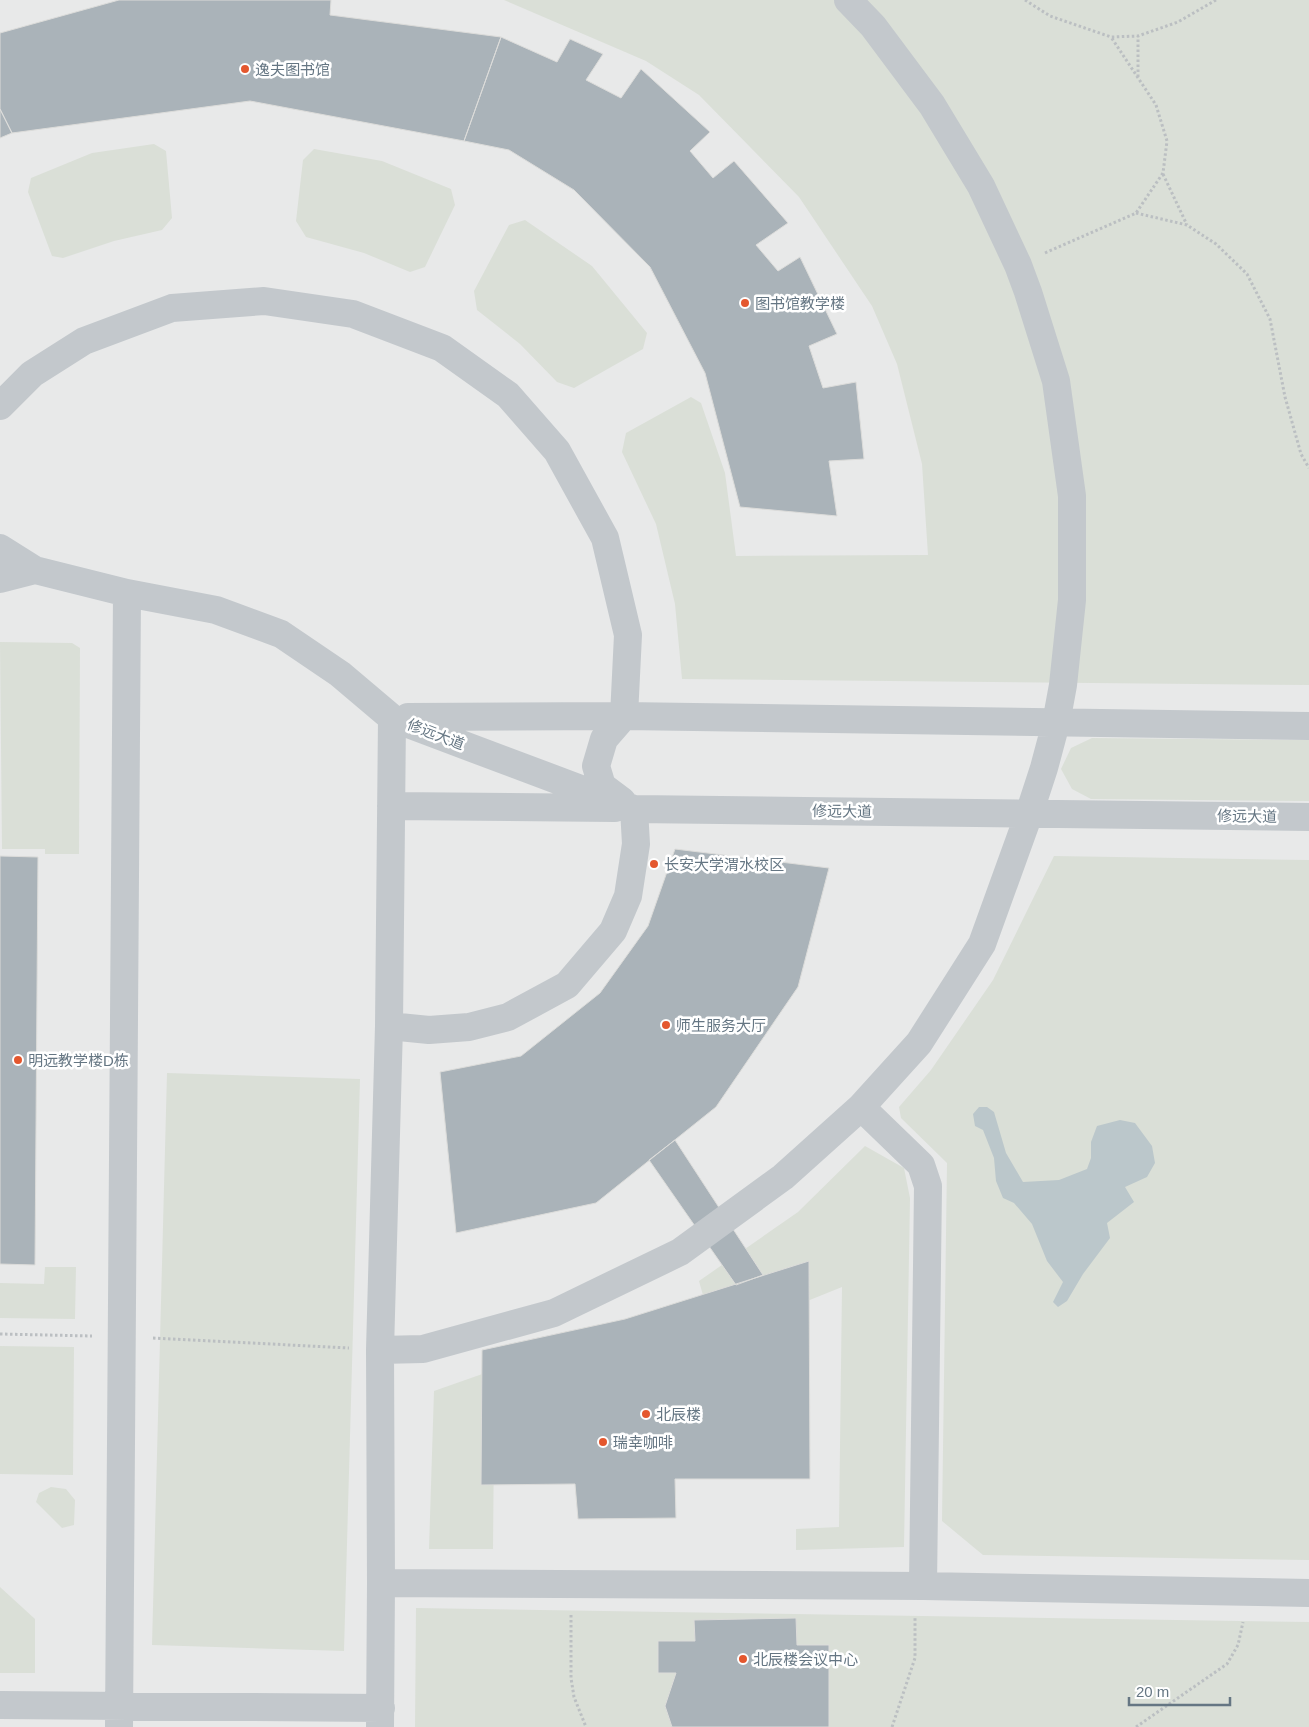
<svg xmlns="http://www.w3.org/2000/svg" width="1309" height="1727" font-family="Arial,'Noto Sans SC',sans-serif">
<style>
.built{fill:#e8e9e9}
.green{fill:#dadfd7}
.water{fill:#bbc7cb}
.building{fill:#aab3b9;stroke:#dcdcda}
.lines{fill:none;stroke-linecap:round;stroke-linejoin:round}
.path{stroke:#bbbfc2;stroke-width:3;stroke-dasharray:2.5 2.5;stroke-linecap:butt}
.minor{stroke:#c3c8cc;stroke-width:28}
.poi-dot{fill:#e4572e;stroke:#fff;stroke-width:2}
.labels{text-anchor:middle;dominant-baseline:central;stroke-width:5;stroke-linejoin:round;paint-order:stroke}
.poi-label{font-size:15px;fill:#657683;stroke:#fff;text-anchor:start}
.street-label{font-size:15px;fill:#657683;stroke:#fff}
</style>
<rect width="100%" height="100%" fill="#fafaf8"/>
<!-- built -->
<path class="built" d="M 0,0 L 1309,0 L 1309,1727 L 0,1727 Z"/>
<!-- green -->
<path class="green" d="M 504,0 L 1309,0 L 1309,685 L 682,679 L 675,604 L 656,524 L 622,452 L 626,433 L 691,397 L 701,403 L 725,473 L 736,556 L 928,555 L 922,464 L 897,364 L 872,306 L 799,197 L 699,95 L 646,61 Z
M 154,144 L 166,151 L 172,218 L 162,230 L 114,241 L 63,258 L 52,256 L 28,192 L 31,178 L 92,153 Z
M 314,149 L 382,161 L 451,189 L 455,205 L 425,267 L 410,272 L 364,253 L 306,237 L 296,221 L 303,160 Z
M 525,220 L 592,266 L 647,333 L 643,349 L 574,388 L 557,382 L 520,344 L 477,310 L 474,291 L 509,225 Z
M 0,642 L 72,643 L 80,648 L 79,854 L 45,854 L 45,849 L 2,849 Z
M 1092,738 L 1309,740 L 1309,801 L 1091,799 L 1072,789 L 1061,769 L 1071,748 Z
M 1054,856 L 1309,860 L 1309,1560 L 983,1555 L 942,1521 L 947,1163 L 901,1118 L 899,1107 L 931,1070 L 993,980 Z
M 167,1073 L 360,1079 L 344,1651 L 152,1645 Z
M 865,1146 L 904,1168 L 910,1198 L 904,1547 L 796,1550 L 796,1529 L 839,1527 L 842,1287 L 715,1338 L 699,1281 L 798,1212 Z
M 45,1267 L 76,1267 L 75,1319 L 0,1318 L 0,1283 L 44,1284 Z
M 0,1346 L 74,1347 L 73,1475 L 0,1474 Z
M 519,1361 L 494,1436 L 493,1549 L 429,1549 L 434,1391 Z
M 51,1487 L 66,1489 L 75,1500 L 74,1525 L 62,1528 L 36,1502 L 39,1493 Z
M 0,1587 L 35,1619 L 35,1673 L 0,1673 Z
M 416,1608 L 1309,1622 L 1309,1727 L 415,1727 Z"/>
<!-- water -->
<path class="water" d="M 979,1107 L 987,1107 L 994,1112 L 1006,1153 L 1023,1182 L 1059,1180 L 1087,1169 L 1091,1158 L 1091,1142 L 1097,1126 L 1120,1120 L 1135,1123 L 1152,1146 L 1155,1163 L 1147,1177 L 1125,1187 L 1134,1202 L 1107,1223 L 1110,1238 L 1083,1274 L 1067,1301 L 1058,1307 L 1053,1302 L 1063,1282 L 1047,1261 L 1032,1224 L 1014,1203 L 1003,1198 L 996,1181 L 994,1158 L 983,1130 L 975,1126 L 973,1114 Z"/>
<!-- building -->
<path class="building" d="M 119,0 L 331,0 L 330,15 L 501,37 L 464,141 L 250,101 L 12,133 L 0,109 L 0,33 Z
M 501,37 L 557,62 L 570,39 L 603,54 L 586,80 L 621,98 L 641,69 L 710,132 L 690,151 L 713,178 L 734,161 L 788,223 L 756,245 L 778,271 L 800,257 L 837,334 L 809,346 L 823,388 L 856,382 L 864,459 L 829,461 L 837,516 L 740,507 L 705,373 L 650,267 L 574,190 L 509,150 L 464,141 Z
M 0,109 L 12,133 L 0,138 Z
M 675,849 L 829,868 L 798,987 L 716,1107 L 596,1203 L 456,1233 L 440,1072 L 521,1056 L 600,993 L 648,926 Z
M 0,856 L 38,857 L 35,1265 L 0,1264 Z
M 675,1140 L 763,1275 L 736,1285 L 649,1160 Z
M 809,1261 L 810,1479 L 675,1479 L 676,1518 L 578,1519 L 575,1484 L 481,1485 L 482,1350 L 625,1319 Z
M 796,1618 L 797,1645 L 829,1645 L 829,1727 L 672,1727 L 665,1706 L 676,1673 L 658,1673 L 658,1641 L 695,1641 L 694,1620 Z"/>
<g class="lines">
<!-- path -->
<path class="path" d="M 1025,0 L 1050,16 L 1111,37 L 1138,36 L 1178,22 L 1216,0
M 1138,77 L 1138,36
M 1163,174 L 1187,225
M 1136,213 L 1187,225 L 1216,244 L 1247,274 L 1270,319 L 1285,397 L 1301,454 L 1309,468
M 1045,253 L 1136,213 L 1163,173 L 1167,141 L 1156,105 L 1111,37
M 0,1334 L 92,1336
M 153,1338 L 349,1348
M 571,1615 L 571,1678 L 574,1697 L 586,1727
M 892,1727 L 915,1658 L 915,1617
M 1136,1727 L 1227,1664 L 1238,1645 L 1243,1622"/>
<!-- minor -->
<path class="minor" d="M 0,406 L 32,374 L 84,341 L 172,308 L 264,301 L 353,314 L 442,348 L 508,395 L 557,451 L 605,538 L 628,635 L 624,716 L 604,739 L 596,766 L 602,786 L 622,801
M 0,548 L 35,570 L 127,593 L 216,610 L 281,634 L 340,674 L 392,718 L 634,809 L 1309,817
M 0,579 L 35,570
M 408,717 L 624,716 L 1309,726
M 391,806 L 615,808
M 389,1026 L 429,1030 L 469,1027 L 508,1017 L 567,985 L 613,931 L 628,896 L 636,844 L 634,809
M 861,1107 L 921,1165 L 928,1186 L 923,1586
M 380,1350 L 423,1349 L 554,1313 L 680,1252 L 783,1177 L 861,1107 L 919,1043 L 982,944 L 1029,814 L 1044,768 L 1056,723 L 1063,685 L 1072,600 L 1072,496 L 1056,381 L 1028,292 L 1018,265 L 981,186 L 932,105 L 873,26 L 848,0
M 381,1583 L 923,1586 L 1309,1593
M 0,1705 L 381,1708
M 119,1727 L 127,593
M 380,1727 L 381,1583 L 380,1350 L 389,1026 L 392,718"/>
</g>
<!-- markers -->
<g class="poi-dot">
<circle cx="245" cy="69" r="5"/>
<circle cx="745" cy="303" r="5"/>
<circle cx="654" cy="864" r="5"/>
<circle cx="666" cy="1025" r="5"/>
<circle cx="18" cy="1060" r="5"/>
<circle cx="646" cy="1414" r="5"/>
<circle cx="603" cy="1442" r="5"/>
<circle cx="743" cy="1659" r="5"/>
</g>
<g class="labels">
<!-- poi labels -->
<g class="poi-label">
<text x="255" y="69">逸夫图书馆</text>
<text x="755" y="303">图书馆教学楼</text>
<text x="664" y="864">长安大学渭水校区</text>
<text x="676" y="1025">师生服务大厅</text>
<text x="28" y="1060">明远教学楼D栋</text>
<text x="656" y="1414">北辰楼</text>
<text x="613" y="1442">瑞幸咖啡</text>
<text x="753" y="1659">北辰楼会议中心</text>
</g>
<!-- street labels -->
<g class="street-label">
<text transform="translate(436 734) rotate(21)">修远大道</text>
<text transform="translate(842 811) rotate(1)">修远大道</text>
<text transform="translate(1247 816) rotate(1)">修远大道</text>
</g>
</g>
<!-- scale -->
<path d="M1129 1697v8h101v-8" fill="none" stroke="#657683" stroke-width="2.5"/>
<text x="1136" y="1697" font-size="15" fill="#657683" stroke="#ffffff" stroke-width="4" paint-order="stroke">20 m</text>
</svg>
